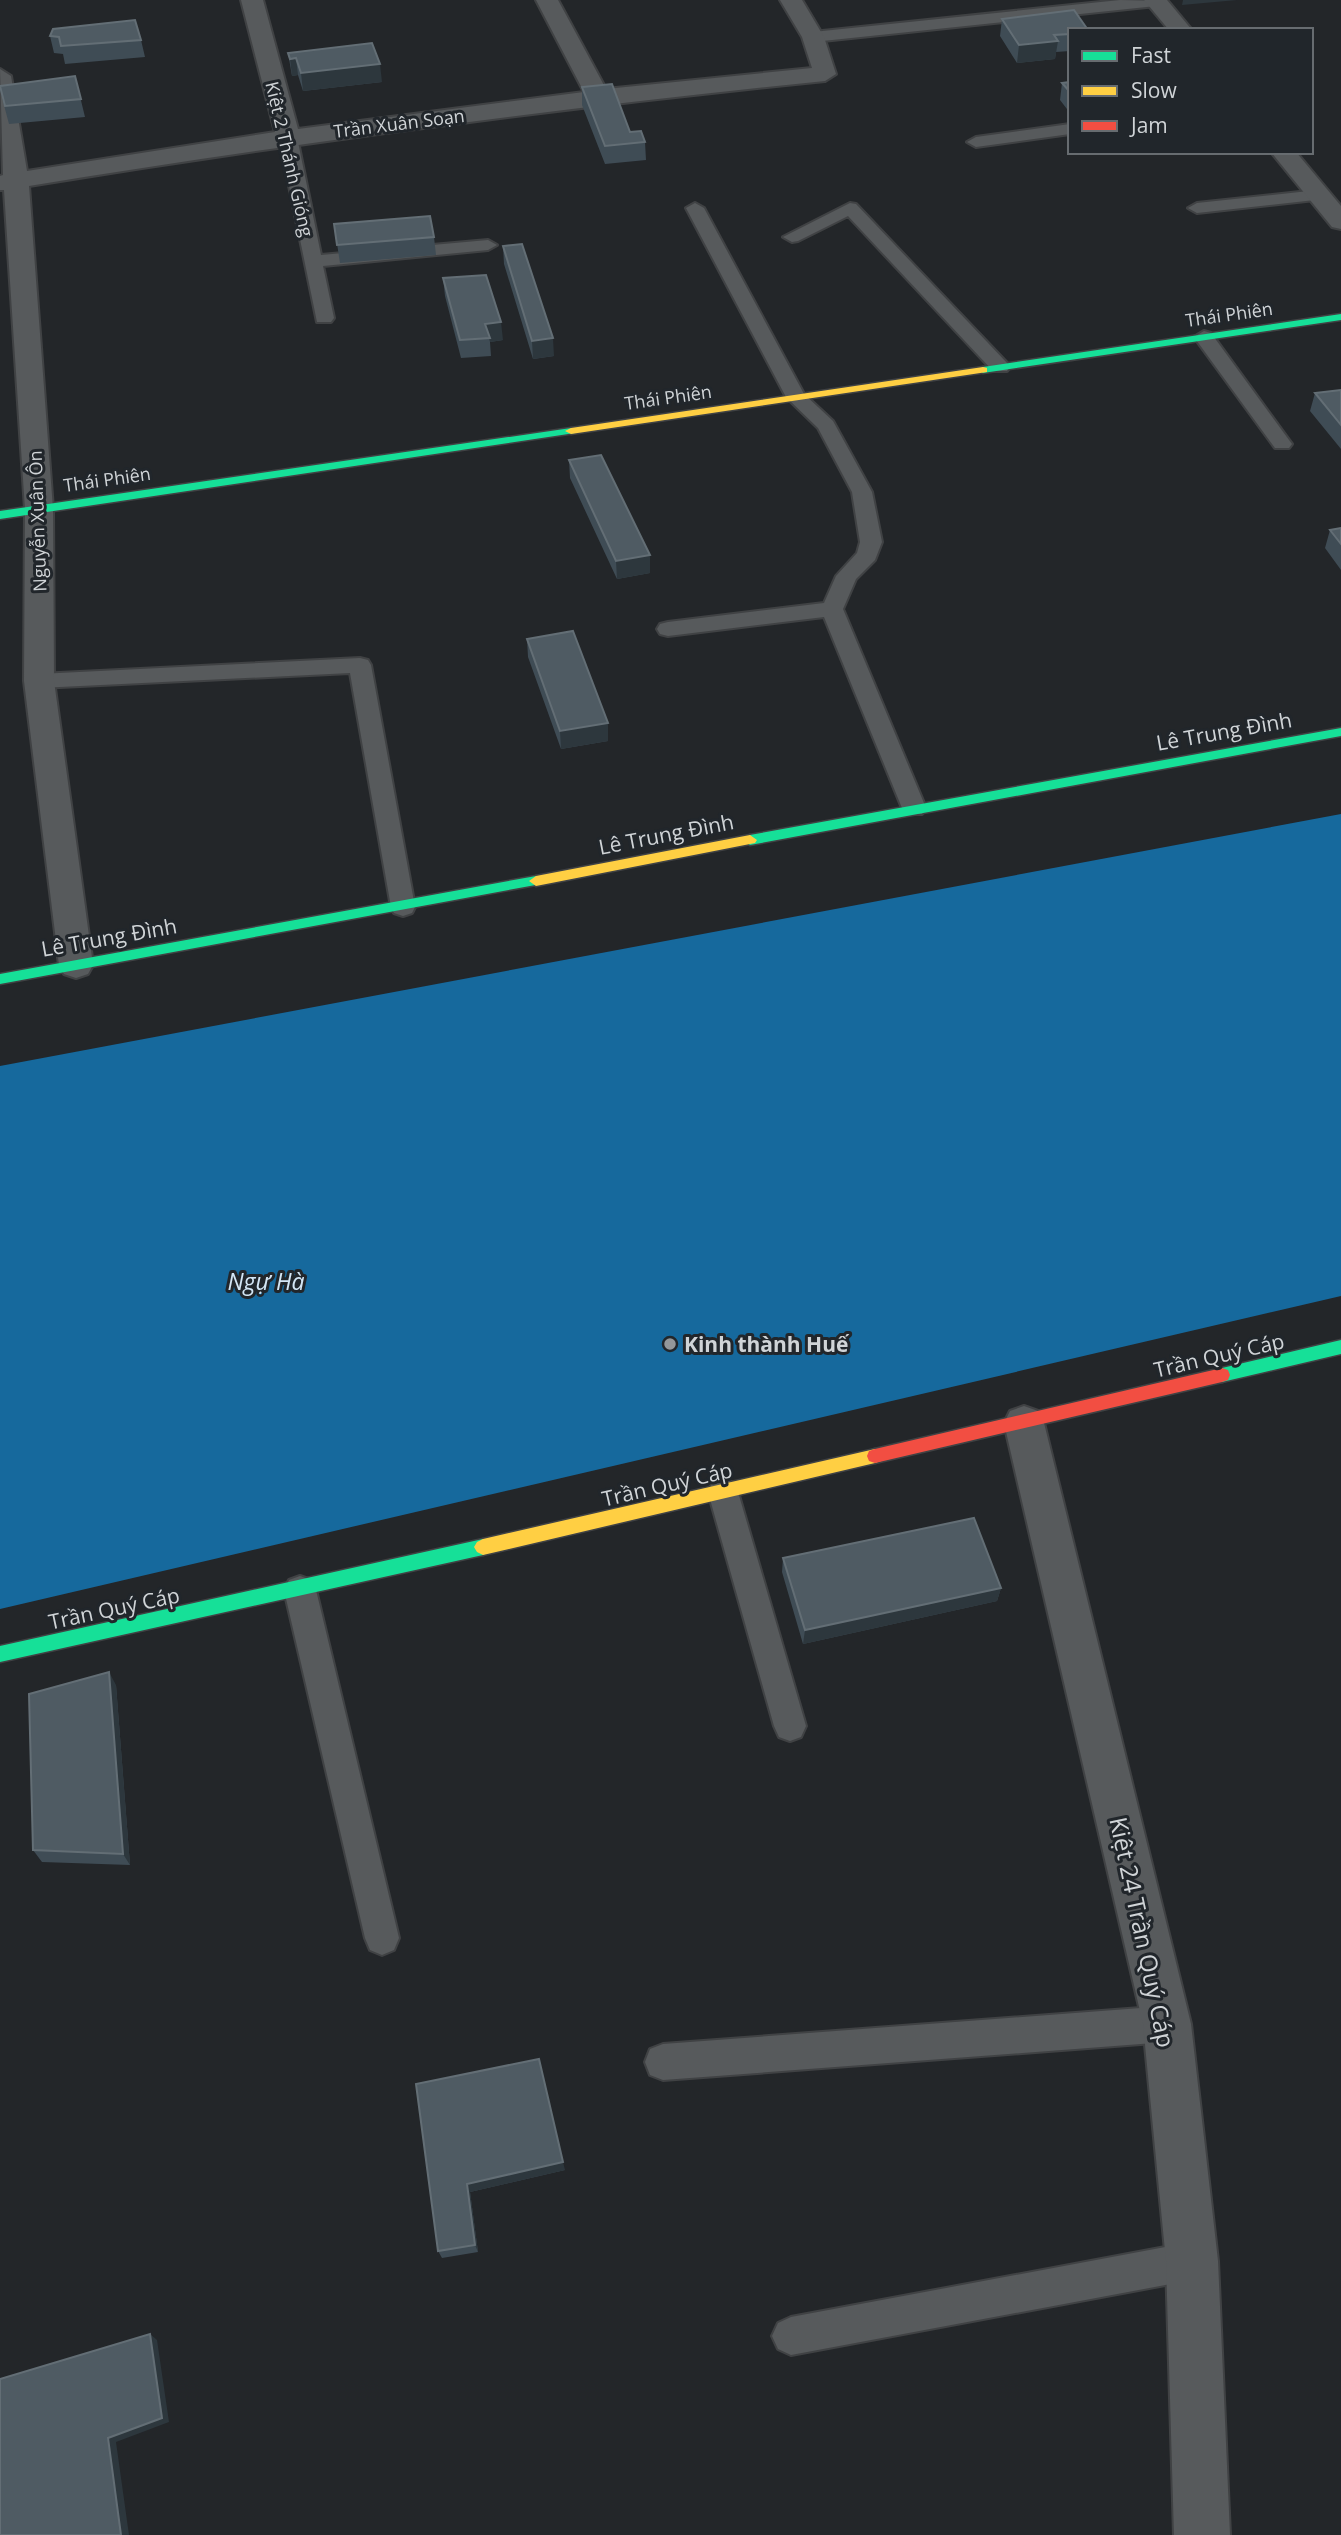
<svg xmlns="http://www.w3.org/2000/svg" width="1341" height="2535" font-family="'Open Sans',sans-serif">
<style>
.water{fill:#16699d}
.lines{fill:none;stroke-linecap:round;stroke-linejoin:round}
.lane-casing{stroke:#404244;stroke-width:4}
.street-casing{stroke:#404244;stroke-width:4}
.fast-casing{stroke:#404244;stroke-width:3}
.slow-casing{stroke:#404244;stroke-width:3}
.jam-casing{stroke:#404244;stroke-width:3}
.lane{fill:#575a5c;fill-rule:evenodd}
.street{fill:#575a5c;fill-rule:evenodd}
.fast{fill:#16e098;fill-rule:evenodd}
.slow{fill:#ffcf43;fill-rule:evenodd}
.jam{fill:#f24e42;fill-rule:evenodd}
.wall{fill:#3f4c55}
.shaded-wall{fill:#2d373d}
.building{fill:#4f5b63;stroke:#636e75;stroke-width:2}
.poi-dot{fill:#93979a;stroke:#21262b;stroke-width:2.5}
.labels{text-anchor:middle;dominant-baseline:central;stroke-width:6;stroke-linejoin:round;paint-order:stroke}
.far-street-label{font-size:18px;fill:#d0d4d7;stroke:#21262b}
.street-label{font-size:21px;fill:#d0d4d7;stroke:#21262b}
.poi-label{font-size:21px;font-weight:bold;fill:#d0d4d7;stroke:#21262b;text-anchor:start}
.water-label{font-size:23px;font-style:italic;fill:#d3e6f5;stroke:#21262b}
.near-street-label{font-size:24px;fill:#d0d4d7;stroke:#21262b}
</style>
<rect width="100%" height="100%" fill="#232629"/>
<!-- water -->
<path class="water" d="M 1341,814 L 1341,1296 L 0,1609 L 0,1066 Z"/>
<g class="lines">
<defs>
<path id="lane" d="M 1120,0 L 1164,1 L 1156,6 L 813,42 L 805,37 L 813,32 Z
M 1070,124 L 1070,134 L 976,147 L 967,142 L 976,137 Z
M 288,132 L 297,137 L 321,255 L 488,240 L 497,245 L 488,250 L 323,266 L 334,318 L 331,322 L 317,322 L 279,137 Z
M 1318,190 L 1327,195 L 1324,199 L 1197,213 L 1188,208 L 1197,203 Z
M 695,203 L 704,208 L 804,394 L 833,421 L 872,492 L 882,542 L 875,560 L 856,579 L 843,609 L 926,808 L 922,814 L 906,814 L 902,808 L 824,617 L 668,636 L 660,634 L 657,629 L 660,624 L 668,622 L 824,603 L 836,576 L 857,553 L 860,542 L 852,492 L 818,428 L 786,397 L 686,208 Z
M 850,203 L 856,204 L 1007,363 L 1010,367 L 1007,371 L 993,371 L 848,216 L 798,241 L 792,242 L 783,237 Z
M 1204,331 L 1211,333 L 1289,440 L 1292,444 L 1289,448 L 1275,448 L 1194,337 Z
M 360,658 L 368,660 L 371,665 L 415,907 L 412,913 L 403,916 L 394,913 L 391,907 L 350,673 L 39,688 L 31,686 L 28,681 L 31,676 L 39,674 Z
M 723,1479 L 734,1483 L 738,1492 L 806,1726 L 801,1737 L 790,1741 L 779,1737 L 774,1726 L 708,1492 L 712,1483 Z
M 300,1576 L 311,1580 L 316,1590 L 399,1938 L 394,1950 L 382,1955 L 370,1950 L 365,1938 L 284,1590 L 289,1580 Z
M 1167,2006 L 1179,2012 L 1185,2024 L 1179,2036 L 1167,2042 L 663,2080 L 650,2075 L 645,2062 L 650,2049 L 663,2044 Z
M 1192,2242 L 1205,2248 L 1211,2261 L 1205,2274 L 1192,2280 L 791,2355 L 778,2349 L 772,2336 L 778,2323 L 791,2317 Z"/>
<path id="street" d="M 241,0 L 263,0 L 298,129 L 584,92 L 536,0 L 558,0 L 606,89 L 812,68 L 802,37 L 780,0 L 802,0 L 824,37 L 836,74 L 825,81 C 558,108 293,143 29,186 L 53,509 L 54,681 L 93,965 L 88,974 L 76,978 L 64,974 L 59,965 L 24,681 L 25,509 L 4,190 L 0,190 L 0,176 L 3,175 L 0,69 L 11,76 L 27,171 L 275,132 Z
M 1144,0 L 1167,0 L 1192,30 L 1169,30 Z
M 1271,152 L 1296,152 L 1341,206 L 1341,229 L 1332,227 Z
M 1024,1406 L 1038,1411 L 1044,1423 L 1191,2024 L 1218,2261 L 1230,2535 L 1174,2535 L 1166,2261 L 1143,2024 L 1004,1423 L 1010,1411 Z"/>
<path id="fast" d="M 1341,314 L 1341,320 L 983,373 L 978,370 L 983,367 Z
M 571,428 L 575,429 L 575,433 L 0,519 L 0,511 Z
M 1341,728 L 1341,736 L 750,845 L 743,840 L 750,835 Z
M 536,876 L 543,881 L 541,884 L 0,984 L 0,974 Z
M 1341,1340 L 1341,1354 L 1222,1382 L 1216,1380 L 1214,1375 L 1216,1370 L 1222,1368 Z
M 483,1539 L 489,1542 L 492,1547 L 489,1552 L 483,1555 L 0,1662 L 0,1646 Z"/>
<path id="slow" d="M 983,367 L 987,368 L 987,372 L 571,434 L 565,431 L 571,428 Z
M 750,835 L 757,840 L 755,843 L 536,886 L 529,881 L 536,876 Z
M 875,1449 L 881,1451 L 883,1456 L 881,1461 L 875,1463 L 483,1555 L 477,1552 L 474,1547 L 477,1542 L 483,1539 Z"/>
<path id="jam" d="M 1222,1368 L 1228,1370 L 1230,1375 L 1228,1380 L 1222,1382 L 875,1463 L 869,1461 L 867,1456 L 869,1451 L 875,1449 Z"/>
</defs>
<!-- lane casing -->
<use href="#lane" class="lane-casing"/>
<!-- street casing -->
<use href="#street" class="street-casing"/>
<!-- fast casing -->
<use href="#fast" class="fast-casing"/>
<!-- slow casing -->
<use href="#slow" class="slow-casing"/>
<!-- jam casing -->
<use href="#jam" class="jam-casing"/>
<!-- lane -->
<use href="#lane" class="lane"/>
<!-- street -->
<use href="#street" class="street"/>
<!-- fast -->
<use href="#fast" class="fast"/>
<!-- slow -->
<use href="#slow" class="slow"/>
<!-- jam -->
<use href="#jam" class="jam"/>
</g>
<!-- wall -->
<path class="wall" d="M 1002,19 L 1070,30 L 1070,51 L 1056,52 L 1055,59 L 1017,63 L 1000,36 Z
M 50,36 L 141,40 L 145,57 L 65,64 L 63,54 L 54,53 Z
M 288,53 L 382,82 L 303,91 L 298,75 L 292,76 Z
M 75,76 L 85,117 L 9,124 L 0,90 Z
M 1070,82 L 1070,113 L 1060,100 L 1062,83 Z
M 582,87 L 630,132 L 645,142 L 646,160 L 605,164 L 582,105 Z
M 334,224 L 434,237 L 436,255 L 340,263 Z
M 503,246 L 554,356 L 533,359 L 504,264 Z
M 443,278 L 503,340 L 490,342 L 491,356 L 461,358 L 445,296 Z
M 1341,390 L 1341,449 L 1310,411 L 1315,393 Z
M 569,460 L 650,555 L 650,573 L 617,579 L 570,478 Z
M 1341,528 L 1341,570 L 1325,548 L 1330,530 Z
M 527,639 L 608,741 L 561,749 L 528,657 Z
M 783,1558 L 1001,1588 L 997,1601 L 803,1644 L 782,1572 Z
M 116,1685 L 130,1865 L 42,1862 L 33,1850 Z
M 416,2084 L 565,2170 L 470,2192 L 478,2252 L 442,2258 L 438,2251 Z"/>
<!-- shaded-wall -->
<path class="shaded-wall" d="M 1183,0 L 1237,0 L 1182,5 Z
M 1058,41 L 1055,59 L 1017,63 L 1019,45 Z
M 296,58 L 298,75 L 292,76 L 290,59 Z
M 380,64 L 382,82 L 303,91 L 301,73 Z
M 501,322 L 503,340 L 490,342 L 485,324 Z
M 553,338 L 554,356 L 533,359 L 532,341 Z
M 650,555 L 650,573 L 617,579 L 616,561 Z
M 608,723 L 608,741 L 561,749 L 560,731 Z
M 1001,1588 L 997,1601 L 803,1644 L 805,1630 Z
M 109,1672 L 116,1685 L 130,1865 L 123,1854 Z
M 563,2162 L 565,2170 L 470,2192 L 478,2252 L 475,2245 L 467,2184 Z
M 150,2334 L 157,2340 L 169,2422 L 116,2442 L 129,2535 L 121,2535 L 108,2438 Z"/>
<!-- building -->
<path class="building" d="M 1074,10 L 1088,30 L 1070,30 L 1070,34 L 1054,35 L 1058,41 L 1019,45 L 1002,19 Z
M 135,20 L 141,40 L 61,46 L 59,37 L 50,36 L 53,29 Z
M 372,43 L 380,64 L 301,73 L 296,58 L 290,59 L 288,53 Z
M 75,76 L 81,99 L 5,106 L 0,86 Z
M 1070,82 L 1070,92 L 1062,83 Z
M 612,84 L 630,132 L 641,131 L 645,142 L 605,146 L 582,87 Z
M 430,216 L 434,237 L 337,245 L 334,224 Z
M 522,244 L 553,338 L 532,341 L 503,246 Z
M 486,275 L 501,322 L 485,324 L 490,338 L 460,340 L 443,278 Z
M 1341,390 L 1341,425 L 1315,393 Z
M 601,455 L 650,555 L 616,561 L 569,460 Z
M 1341,528 L 1341,544 L 1330,530 Z
M 573,631 L 608,723 L 560,731 L 527,639 Z
M 974,1518 L 1001,1588 L 805,1630 L 783,1558 Z
M 109,1672 L 123,1854 L 33,1850 L 29,1694 Z
M 539,2059 L 563,2162 L 467,2184 L 475,2245 L 438,2251 L 416,2084 Z
M 150,2334 L 162,2418 L 108,2438 L 121,2535 L 0,2535 L 0,2379 Z"/>
<!-- markers -->
<circle class="poi-dot" cx="670" cy="1344" r="7"/>
<g class="labels">
<!-- far-street labels -->
<g class="far-street-label">
<text transform="translate(399 123) rotate(-7)">Trần Xuân Soạn</text>
<text transform="translate(290 159) rotate(77)">Kiệt 2 Thánh Gióng</text>
<text transform="translate(1229 314) rotate(-8)">Thái Phiên</text>
<text transform="translate(668 397) rotate(-8)">Thái Phiên</text>
<text transform="translate(107 479) rotate(-8)">Thái Phiên</text>
<text transform="translate(37 521) rotate(-92)">Nguyễn Xuân Ôn</text>
</g>
<!-- street labels -->
<g class="street-label">
<text transform="translate(1224 731) rotate(-10)">Lê Trung Đình</text>
<text transform="translate(666 834) rotate(-11)">Lê Trung Đình</text>
<text transform="translate(109 937) rotate(-10)">Lê Trung Đình</text>
<text transform="translate(1219 1355) rotate(-13)">Trần Quý Cáp</text>
<text transform="translate(667 1484) rotate(-13)">Trần Quý Cáp</text>
<text transform="translate(114 1608) rotate(-12)">Trần Quý Cáp</text>
</g>
<!-- poi labels -->
<g class="poi-label">
<text x="684" y="1344">Kinh thành Huế</text>
</g>
<!-- water labels -->
<g class="water-label">
<text x="266" y="1281">Ngự Hà</text>
</g>
<!-- near-street labels -->
<g class="near-street-label">
<text transform="translate(1143 1932) rotate(78)">Kiệt 24 Trần Quý Cáp</text>
</g>
</g>
<!-- legend -->
<rect x="1068" y="28" width="245" height="126" fill="#21262b" stroke="#676c70" stroke-width="2"/>
<rect x="1082" y="51" width="35" height="10" fill="#16e098" stroke="#676c70" stroke-width="2"/>
<text x="1131" y="63" font-size="21" fill="#d0d4d7">Fast</text>
<rect x="1082" y="86" width="35" height="10" fill="#ffcf43" stroke="#676c70" stroke-width="2"/>
<text x="1131" y="98" font-size="21" fill="#d0d4d7">Slow</text>
<rect x="1082" y="121" width="35" height="10" fill="#f24e42" stroke="#676c70" stroke-width="2"/>
<text x="1131" y="133" font-size="21" fill="#d0d4d7">Jam</text>
</svg>
